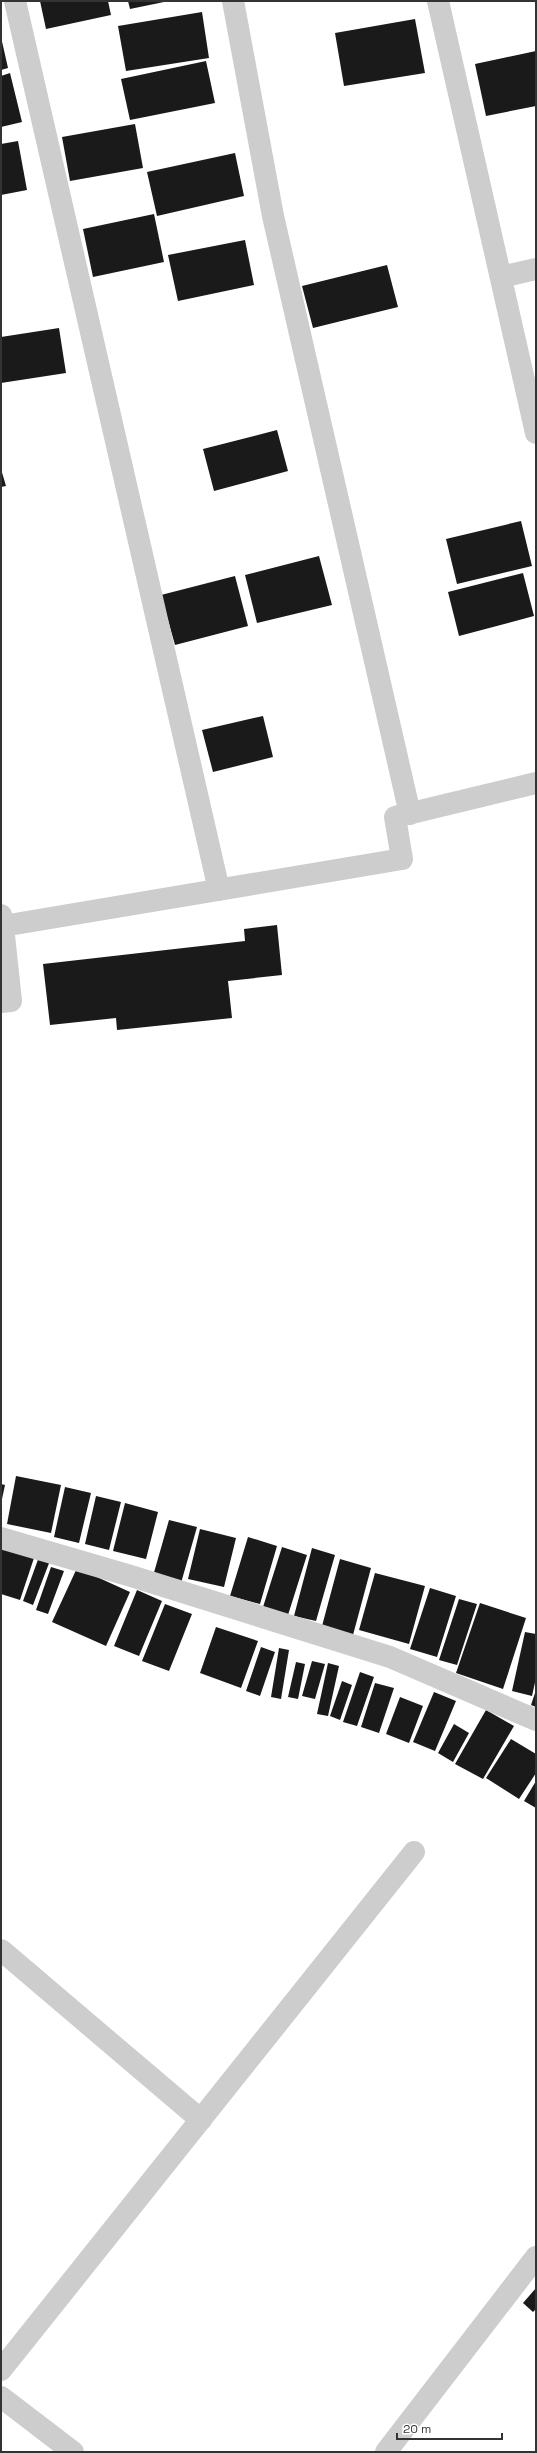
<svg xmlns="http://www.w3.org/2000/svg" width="537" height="2453" font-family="'Space Grotesk',sans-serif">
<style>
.building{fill:#1a1a1a}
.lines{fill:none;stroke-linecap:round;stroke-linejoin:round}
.minor{stroke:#cdcdcd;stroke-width:22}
</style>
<rect width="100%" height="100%" fill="#fff"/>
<!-- building -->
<path class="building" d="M 40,1 L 108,1 L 111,15 L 46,29 Z
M 128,1 L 164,1 L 164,2 L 130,9 Z
M 202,12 L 209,58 L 126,71 L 118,26 Z
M 415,19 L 425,73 L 344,86 L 335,33 Z
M 1,37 L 8,68 L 1,70 Z
M 536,51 L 536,106 L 486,116 L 475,64 Z
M 206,61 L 215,103 L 130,120 L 121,79 Z
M 10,73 L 22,122 L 1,127 L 1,76 Z
M 135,124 L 143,168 L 70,181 L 62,137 Z
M 18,141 L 27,190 L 1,195 L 1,144 Z
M 235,153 L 244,196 L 157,216 L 147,172 Z
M 154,214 L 164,262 L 93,277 L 83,229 Z
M 245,240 L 254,285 L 178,301 L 168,255 Z
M 387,265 L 398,307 L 313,328 L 302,286 Z
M 59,328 L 66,373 L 1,383 L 1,337 Z
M 277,430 L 288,471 L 214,491 L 203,449 Z
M 1,469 L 6,486 L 1,487 Z
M 521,521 L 532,566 L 457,584 L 446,539 Z
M 319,556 L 332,605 L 257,623 L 245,575 Z
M 523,573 L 534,616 L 459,636 L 448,592 Z
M 235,576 L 248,626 L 175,645 L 161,595 Z
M 263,716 L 273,757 L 213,772 L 202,730 Z
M 277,925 L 282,975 L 228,981 L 232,1018 L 117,1030 L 116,1018 L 50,1025 L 43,964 L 245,941 L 244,929 Z
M 16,1476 L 61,1485 L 51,1533 L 7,1524 Z
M 1,1484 L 5,1485 L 2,1499 L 1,1499 Z
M 65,1487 L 91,1493 L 79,1543 L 54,1537 Z
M 96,1496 L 121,1502 L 109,1550 L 85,1544 Z
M 125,1503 L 158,1512 L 146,1559 L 113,1551 Z
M 169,1520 L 197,1527 L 181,1583 L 153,1576 Z
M 200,1529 L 236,1538 L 224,1587 L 188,1579 Z
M 248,1537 L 277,1546 L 260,1604 L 230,1596 Z
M 1,1547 L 34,1558 L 20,1600 L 1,1594 Z
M 282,1547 L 307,1555 L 288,1615 L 263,1607 Z
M 312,1548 L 335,1555 L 316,1621 L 294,1616 Z
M 40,1554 L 51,1558 L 33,1605 L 23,1601 Z
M 340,1559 L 371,1568 L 353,1635 L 322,1626 Z
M 51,1567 L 64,1571 L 48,1614 L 36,1610 Z
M 77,1568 L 130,1592 L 106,1646 L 52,1622 Z
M 375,1573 L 425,1586 L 409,1644 L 359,1630 Z
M 430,1588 L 456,1596 L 437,1657 L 410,1649 Z
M 137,1590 L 162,1601 L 139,1656 L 114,1646 Z
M 459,1599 L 477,1604 L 457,1665 L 439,1660 Z
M 480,1603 L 526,1618 L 503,1689 L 456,1673 Z
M 165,1604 L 192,1614 L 169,1671 L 142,1661 Z
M 216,1627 L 258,1641 L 241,1688 L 200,1673 Z
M 525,1632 L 536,1634 L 536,1678 L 532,1696 L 512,1691 Z
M 261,1647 L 275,1652 L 260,1696 L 246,1691 Z
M 279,1648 L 289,1650 L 281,1699 L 271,1697 Z
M 312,1661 L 325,1664 L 315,1699 L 302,1696 Z
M 296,1662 L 305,1664 L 298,1699 L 288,1697 Z
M 328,1663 L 339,1666 L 328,1716 L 317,1714 Z
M 360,1672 L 374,1677 L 357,1726 L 343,1722 Z
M 342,1681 L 352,1685 L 340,1720 L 330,1716 Z
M 375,1683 L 394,1688 L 379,1733 L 361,1727 Z
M 536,1690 L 536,1707 L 531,1705 Z
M 434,1692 L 456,1701 L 435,1751 L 413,1742 Z
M 400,1697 L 423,1706 L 409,1743 L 386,1734 Z
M 486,1710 L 514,1726 L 483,1779 L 455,1764 Z
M 454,1724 L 469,1733 L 453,1762 L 438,1753 Z
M 511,1739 L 536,1754 L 536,1773 L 519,1799 L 486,1778 Z
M 536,1781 L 536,1808 L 524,1801 Z
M 536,2288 L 536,2309 L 533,2312 L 523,2303 Z"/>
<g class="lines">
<!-- minor -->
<path class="minor" d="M 15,1 L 219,890
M 233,1 L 273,216 L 410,814
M 438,1 L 536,433
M 501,277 L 536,269
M 1,915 L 3,926 L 402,859 L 395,817 L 536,783
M 1,1002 L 11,1001 L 3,926
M 1,1538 L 131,1576 L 390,1657 L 536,1720
M 1,1950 L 201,2120
M 1,2370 L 414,1852
M 1,2397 L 73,2452
M 386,2452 L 536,2257"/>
</g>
<!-- border -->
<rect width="537" height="2453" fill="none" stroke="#333333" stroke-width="4"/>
<!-- scale -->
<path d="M397 2433v6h105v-6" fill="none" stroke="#333333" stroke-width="2"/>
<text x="403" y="2433" font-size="12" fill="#333333" stroke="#ffffff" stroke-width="3" paint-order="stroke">20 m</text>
</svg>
